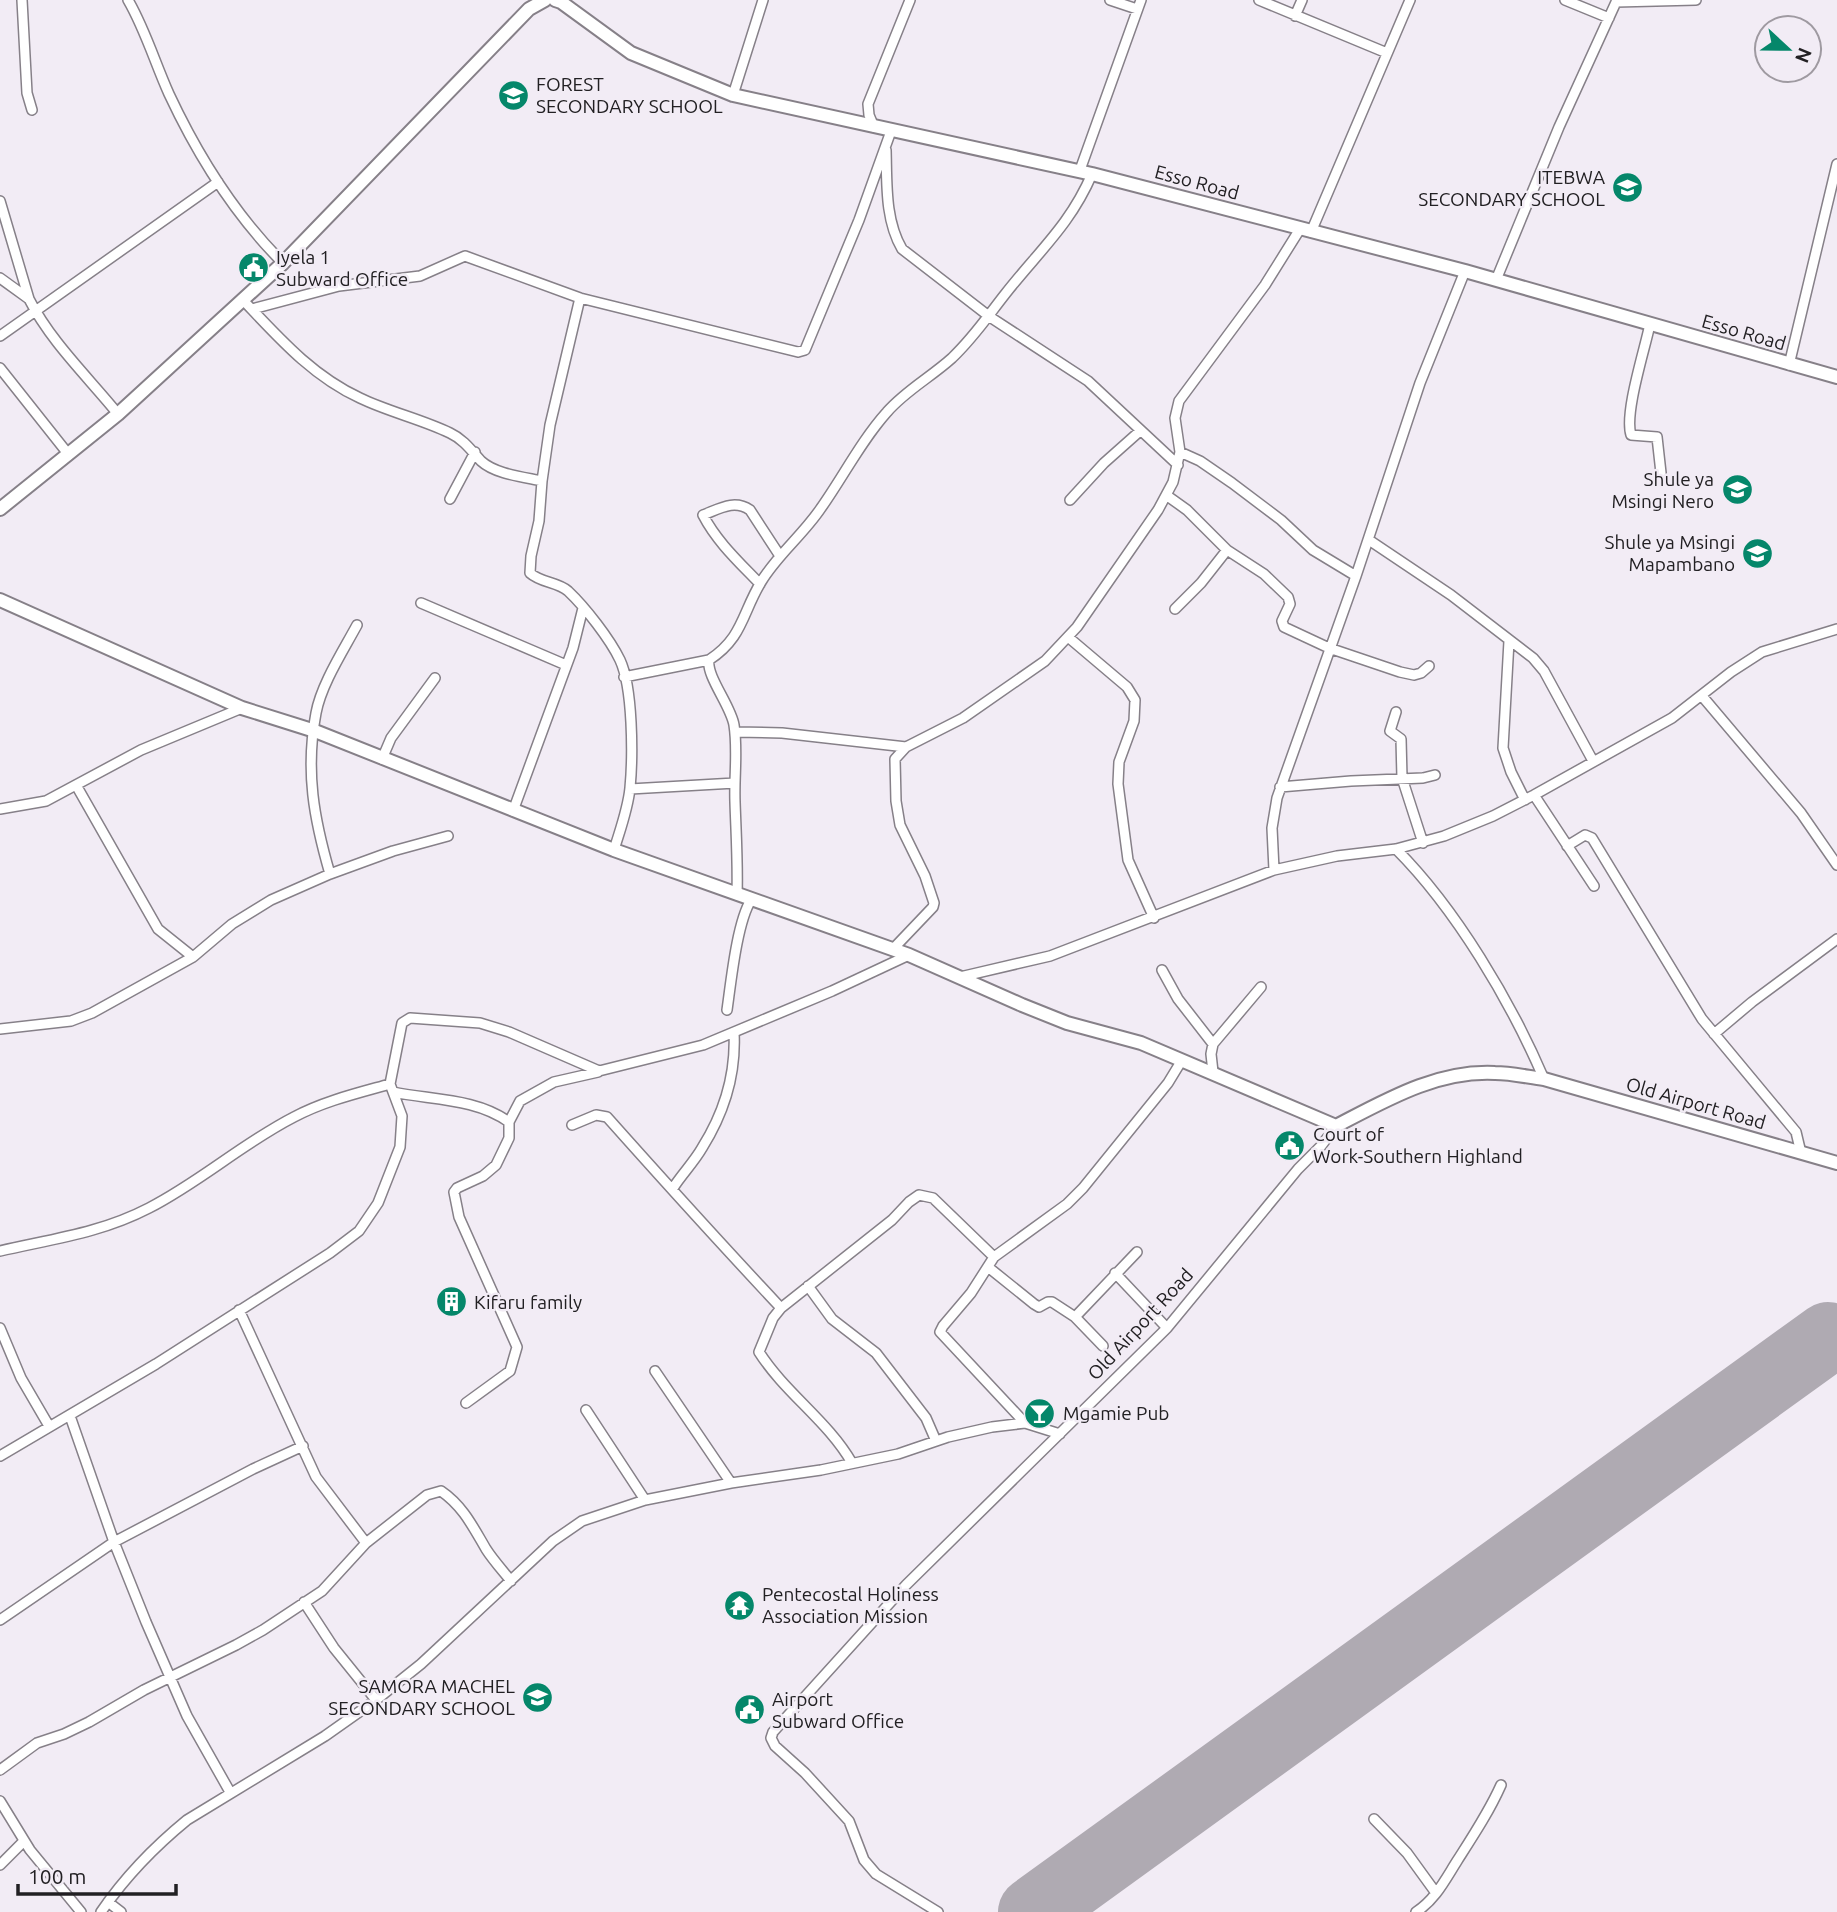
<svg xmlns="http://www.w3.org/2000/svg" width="1837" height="1912" font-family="Ubuntu,sans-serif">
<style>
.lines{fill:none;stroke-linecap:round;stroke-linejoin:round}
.runway{stroke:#afaab2;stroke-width:70}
.street-casing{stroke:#868088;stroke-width:12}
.secondary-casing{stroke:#868088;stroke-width:16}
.street{stroke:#fff;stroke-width:9}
.secondary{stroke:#fff;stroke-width:12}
.labels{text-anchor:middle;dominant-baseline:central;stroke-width:5;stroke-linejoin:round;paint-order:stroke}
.poi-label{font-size:19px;fill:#222023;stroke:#f2ecf5;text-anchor:start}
.street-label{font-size:19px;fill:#222023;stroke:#f2ecf5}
</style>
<rect width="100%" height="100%" fill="#f2ecf5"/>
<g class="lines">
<!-- runway -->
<path class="runway" d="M 1033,1912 L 1828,1337"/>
<defs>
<path id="street" d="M 22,0 L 27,93 L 32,110
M 128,0 C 145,29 155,63 169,94 C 198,156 235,215 283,263
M 1110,0 L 1137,9
M 1259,0 L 1387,53
M 1565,0 L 1609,18
M 1616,2 L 1696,0
M 1295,16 L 1302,0
M 733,95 L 763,0
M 874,127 L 869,115 L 868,104 L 910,0
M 886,150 C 887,184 885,220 902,249 L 990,317 L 1088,381 L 1178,465
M 1080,170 L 1141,0
M 0,201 L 29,299 C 51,342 88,377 118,414
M 1311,232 L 1410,0
M 0,278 L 29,299
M 1496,280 L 1559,127 L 1617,0
M 242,299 C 278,337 312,376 360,398 C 389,412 421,419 450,433 C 463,439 471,450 481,461 C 495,474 523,477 542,481 L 539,521 L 531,556 L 530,573 C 541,583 558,582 568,591 C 585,607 610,639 620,660 C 633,688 633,756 630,788 C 628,809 620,830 614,850
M 252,309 L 339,286 L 420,276 L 465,256 L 580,298 L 798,352 L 805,350 L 859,220 L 891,131
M 1650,324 C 1645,349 1624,413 1631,435 L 1657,437 L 1661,473
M 0,336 L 218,182
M 1789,365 L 1837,164
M 0,368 L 69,455
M 1180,452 L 1200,461 L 1232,483 L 1281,520 L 1313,550 L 1356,576
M 542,481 L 550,425 L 580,298
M 1166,495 L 1187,510 L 1227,550 L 1264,574 L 1288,597 L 1290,604 L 1282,621 L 1284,627 L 1329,648 L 1400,672 L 1414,675 L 1421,673 L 1429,666
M 450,499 L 475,452
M 1070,500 L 1104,463 L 1140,431
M 1369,540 L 1451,595 L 1533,658 L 1544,671 L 1593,761
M 760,584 C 739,562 717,542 703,515 C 719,509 734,499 750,510 L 780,556
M 421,603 L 566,665
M 1175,609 L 1201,583 L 1227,550
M 1068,637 L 1127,687 L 1135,700 L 1134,721 L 1119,762 L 1118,784 L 1128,860 L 1154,918
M 1509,641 L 1503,748 L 1511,772 L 1525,800
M 624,677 L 709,660
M 1702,696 L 1801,813 L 1837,865
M 1396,712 L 1390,731 L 1401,739 L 1402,778 L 1423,843
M 735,732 L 782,733 L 906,747
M 382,759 L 391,738 L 435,678
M 76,785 L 158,929 L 193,957
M 1280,787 L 1351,781 L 1423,778 L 1435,775
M 630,789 L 735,783
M 1534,795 L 1594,886
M 0,809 L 46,801 L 141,750 L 242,708
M 513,811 L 573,648 L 583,608
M 1567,846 L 1585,835 L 1592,838 L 1702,1019 L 1796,1132 L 1801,1153
M 1396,849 C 1456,909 1511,1002 1544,1079
M 1274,870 L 1272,828 L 1277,798 L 1356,576 L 1420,383 L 1465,271
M 330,874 L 393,851 L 448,836
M 737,895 C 738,863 736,833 735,802 C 734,776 738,750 734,725 C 731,706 706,676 709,660 C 743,638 742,613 761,582 C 777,555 803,535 821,508 C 843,477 861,441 887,412 C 905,391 931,377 952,358 C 975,336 987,317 1006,293 C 1039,251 1070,225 1092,174
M 892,950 L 933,907 L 934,903 L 925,876 L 900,825 L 896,801 L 895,759 L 906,747 L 963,718 L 1045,661 L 1077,627 L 1158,510 L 1173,482 L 1180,452 L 1175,418 L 1179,401 L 1265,285 L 1300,229
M 1162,970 L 1178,999 L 1213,1044
M 960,977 L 1050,956 L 1274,870 L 1337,856 L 1396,849 L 1444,836 L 1493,816 L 1534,795 L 1672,718 L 1731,672 L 1762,652 L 1837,629
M 727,1010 C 731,982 737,922 751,900
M 0,1029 L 71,1021 L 92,1013 L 193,957 L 232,924 L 271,900 L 330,874 C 314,819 305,771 316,713 C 321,685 343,651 357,625
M 1714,1034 L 1752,1002 L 1837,939
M 1213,1072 L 1211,1054 L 1213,1044 L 1261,987
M 393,1092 C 431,1100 476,1098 509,1122
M 572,1125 L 596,1115 L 607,1117 C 664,1181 722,1245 781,1308
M 673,1188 C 682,1174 694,1162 702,1148 C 724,1113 736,1073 734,1033
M 0,1251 C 52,1239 101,1233 149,1208 C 200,1182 243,1143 294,1117 C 324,1101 358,1093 390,1084
M 994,1257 L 971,1293 L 943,1326 L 940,1332 L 1025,1423
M 988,1267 L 1034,1304 L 1039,1307 L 1048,1302 L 1052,1302 L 1075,1317 L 1103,1346
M 1115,1273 L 1167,1328
M 808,1286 L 832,1319 L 876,1353 L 926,1418 L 936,1441
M 239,1310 L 316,1477 L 366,1543
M 1075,1317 L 1137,1252
M 0,1328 L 21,1378 L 49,1426
M 655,1371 L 731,1483
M 466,1403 L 510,1371 L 517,1347 L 459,1217 L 454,1192 L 457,1188 L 483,1176 L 496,1165 L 509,1138 L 509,1122 L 520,1101 L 554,1082 L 598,1072
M 586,1410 L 645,1500
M 70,1416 L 114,1542 L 146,1622 L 187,1716 L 230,1792
M 0,1456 L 156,1364 L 330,1253 L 359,1231 L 378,1203 L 400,1147 L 402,1116 L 390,1084 L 402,1023 L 410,1018 L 480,1023 L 509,1032 L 599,1071 L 703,1045 L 832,991 L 909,955
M 852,1463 C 828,1421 785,1393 759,1352 L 773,1318 L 781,1308 L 892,1220 L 909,1202 L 919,1195 L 933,1198 L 994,1257 L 1067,1204 L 1083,1188 L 1168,1083 L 1182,1060
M 304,1602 L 334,1648 L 376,1700
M 0,1620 L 114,1542 L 253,1469 L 303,1446
M 0,1770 L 37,1743 L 64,1734 L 89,1722 L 144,1690 L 236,1645 L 263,1630 L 322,1591 L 366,1543 L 427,1495 L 441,1491 C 463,1506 473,1527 486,1549 C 493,1560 503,1571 511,1581
M 0,1801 L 30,1850 L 81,1912
M 1374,1819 L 1407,1853 L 1436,1893
M 0,1865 L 24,1841
M 108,1902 L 121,1912
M 101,1912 C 125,1877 154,1847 187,1820 L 325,1736 L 376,1700 L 421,1664 L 553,1541 L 582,1521 L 645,1500 L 731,1483 L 821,1470 L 898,1454 L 948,1437 L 992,1427 L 1025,1423 L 1060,1434
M 938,1912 L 876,1874 L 864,1860 L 849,1821 L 805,1773 L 775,1746 L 771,1738 L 773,1732 L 906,1585 L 1167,1328 L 1298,1169 L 1321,1146 L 1336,1126
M 1416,1912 C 1435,1900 1445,1880 1457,1861 C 1473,1836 1489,1812 1501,1785"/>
<path id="secondary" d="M 555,0 L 561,2 L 631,53 L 733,95 L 1092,174 L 1465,271 L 1837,377
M 0,509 L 118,414 L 283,263 L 529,9 L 545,0
M 0,600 L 242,708 L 315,731 L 614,850 L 909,955 L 1022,1005 L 1067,1023 L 1141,1043 L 1336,1126 C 1386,1100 1437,1070 1495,1073 C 1511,1073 1528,1077 1544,1079 L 1837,1163"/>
</defs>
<!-- street casing -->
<use href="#street" class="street-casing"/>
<!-- secondary casing -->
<use href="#secondary" class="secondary-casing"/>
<!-- street -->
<use href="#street" class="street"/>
<!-- secondary -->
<use href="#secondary" class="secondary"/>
</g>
<!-- icons -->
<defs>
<symbol id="school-disc" viewBox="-11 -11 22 22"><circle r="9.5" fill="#05876a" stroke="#f2ecf5"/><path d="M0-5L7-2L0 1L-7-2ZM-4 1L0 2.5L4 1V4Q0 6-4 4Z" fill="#fff"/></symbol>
<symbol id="civic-disc" viewBox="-11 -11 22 22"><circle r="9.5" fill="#05876a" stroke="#f2ecf5"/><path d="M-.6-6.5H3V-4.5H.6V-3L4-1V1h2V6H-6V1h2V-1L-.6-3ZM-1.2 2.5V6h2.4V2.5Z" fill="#fff"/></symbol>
<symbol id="building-disc" viewBox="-11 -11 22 22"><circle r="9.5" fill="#05876a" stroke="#f2ecf5"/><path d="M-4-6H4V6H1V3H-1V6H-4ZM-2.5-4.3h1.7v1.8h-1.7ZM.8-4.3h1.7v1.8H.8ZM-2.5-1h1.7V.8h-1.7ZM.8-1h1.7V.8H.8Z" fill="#fff"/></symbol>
<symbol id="bar-disc" viewBox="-11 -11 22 22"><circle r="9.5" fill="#05876a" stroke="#f2ecf5"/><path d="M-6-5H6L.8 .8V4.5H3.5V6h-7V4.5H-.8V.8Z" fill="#fff"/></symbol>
<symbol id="temple-disc" viewBox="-11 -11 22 22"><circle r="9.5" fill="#05876a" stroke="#f2ecf5"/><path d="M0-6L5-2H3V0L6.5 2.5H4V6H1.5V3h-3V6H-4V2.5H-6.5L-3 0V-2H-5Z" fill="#fff"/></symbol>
</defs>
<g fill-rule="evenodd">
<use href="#school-disc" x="496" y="78" width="35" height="35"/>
<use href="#school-disc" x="1610" y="170" width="35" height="35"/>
<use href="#civic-disc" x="236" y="250" width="35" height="35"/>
<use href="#school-disc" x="1720" y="472" width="35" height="35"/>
<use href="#school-disc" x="1740" y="536" width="35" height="35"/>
<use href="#civic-disc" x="1272" y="1128" width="35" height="35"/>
<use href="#building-disc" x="434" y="1284" width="35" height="35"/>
<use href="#bar-disc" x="1022" y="1396" width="35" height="35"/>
<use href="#temple-disc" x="722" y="1588" width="35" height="35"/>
<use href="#school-disc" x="520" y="1680" width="35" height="35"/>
<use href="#civic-disc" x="732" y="1692" width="35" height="35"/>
</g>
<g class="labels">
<!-- poi labels -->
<g class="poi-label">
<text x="536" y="84">FOREST<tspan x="536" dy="22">SECONDARY SCHOOL</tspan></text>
<text x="1605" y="177" text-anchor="end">ITEBWA<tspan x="1605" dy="22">SECONDARY SCHOOL</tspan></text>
<text x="276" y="257">Iyela 1<tspan x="276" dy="22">Subward Office</tspan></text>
<text x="1714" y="479" text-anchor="end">Shule ya<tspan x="1714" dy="22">Msingi Nero</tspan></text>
<text x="1735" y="542" text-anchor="end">Shule ya Msingi<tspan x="1735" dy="22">Mapambano</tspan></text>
<text x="1313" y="1134">Court of<tspan x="1313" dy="22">Work-Southern Highland</tspan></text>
<text x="474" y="1302">Kifaru family</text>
<text x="1063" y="1413">Mgamie Pub</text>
<text x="762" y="1594">Pentecostal Holiness<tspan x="762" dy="22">Association Mission</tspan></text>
<text x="515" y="1686" text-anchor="end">SAMORA MACHEL<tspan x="515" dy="22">SECONDARY SCHOOL</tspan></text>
<text x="772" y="1699">Airport<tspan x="772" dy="22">Subward Office</tspan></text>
</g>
<!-- street labels -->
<g class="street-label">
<text transform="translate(1197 182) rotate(15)">Esso Road</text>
<text transform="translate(1744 332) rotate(16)">Esso Road</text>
<text transform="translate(1696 1103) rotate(16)">Old Airport Road</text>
<text transform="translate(1140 1324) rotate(-47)">Old Airport Road</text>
</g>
</g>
<!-- north arrow -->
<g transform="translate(1788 49) rotate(112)"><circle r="33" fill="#f2ecf5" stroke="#9f9aa1" stroke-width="2"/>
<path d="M0-5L12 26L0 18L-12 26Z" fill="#05876a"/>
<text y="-10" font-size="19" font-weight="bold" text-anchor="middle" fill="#222023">N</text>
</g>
<!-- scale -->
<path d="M18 1884v10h158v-10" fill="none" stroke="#222023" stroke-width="3.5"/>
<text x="28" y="1884" font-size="21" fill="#222023" stroke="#f2ecf5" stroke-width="5" paint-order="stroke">100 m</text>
</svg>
